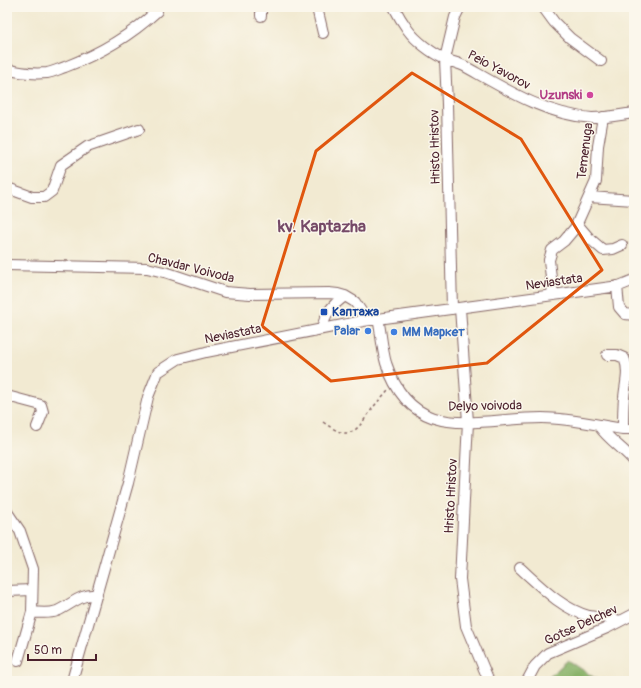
<svg xmlns="http://www.w3.org/2000/svg" width="641" height="688" font-family="Pangolin,sans-serif">
<style>
.forest{fill:#8ab36b;stroke:#6a694b}
.lines{fill:none;stroke-linecap:round;stroke-linejoin:round}
.minor-casing{stroke:#856665;stroke-width:12}
.path{stroke:#856665;stroke-width:1.5;stroke-dasharray:3 3;stroke-linecap:butt}
.minor{stroke:#fff;stroke-width:10}
.marked{fill:none;stroke:#e0560e;stroke-width:3;stroke-linejoin:round}
.hotel-dot{fill:#d1479c;stroke:#fbf7ec;stroke-width:1.5}
.transit-dot{fill:#1a4fb4;stroke:#fbf7ec;stroke-width:1.5}
.shop-dot{fill:#3f7fe0;stroke:#fbf7ec;stroke-width:1.5}
.labels{text-anchor:middle;dominant-baseline:central;stroke-width:3;stroke-linejoin:round;paint-order:stroke}
.street-label{font-size:13px;fill:#4a1f2b;stroke:#fbf7ec}
.hotel-label{font-size:13px;font-weight:bold;fill:#b23c85;stroke:#fbf7ec;text-anchor:end}
.transit-label{font-size:13px;font-weight:bold;fill:#164399;stroke:#fbf7ec;text-anchor:start}
.shop-label{font-size:13px;font-weight:bold;fill:#366cbe;stroke:#fbf7ec;text-anchor:end}
.district-label{font-size:17px;font-weight:bold;fill:#754967;stroke:#fbf7ec}
</style>
<rect width="100%" height="100%" fill="#fbf7ec"/>
<filter id="ink" filterUnits="userSpaceOnUse"><feTurbulence type="fractalNoise" baseFrequency=".025" numOctaves="2"/><feDisplacementMap in="SourceGraphic" scale="8" xChannelSelector="R" yChannelSelector="G"/><feConvolveMatrix kernelMatrix="1 2 1 2 8 2 1 2 1" color-interpolation-filters="sRGB"/></filter>
<filter id="wash" filterUnits="userSpaceOnUse"><feTurbulence type="fractalNoise" baseFrequency=".012" numOctaves="4" result="noise"/><feDisplacementMap in="SourceGraphic" scale="16" xChannelSelector="R" yChannelSelector="G"/><feGaussianBlur stdDeviation="0.9" result="paint"/><feColorMatrix in="noise" values="0 0 0 0 0 0 0 0 0 0 0 0 0 0 0 0 0 1.4 0 .05"/><feComposite in="paint" operator="in"/></filter>
<g filter="url(#wash)">
<rect width="100%" height="100%" fill="#f2ead2"/>
<!-- forest -->
<path class="forest" d="M 568,660 L 599,681 L 545,681 Z"/>
</g>
<g filter="url(#ink)">
<g class="lines">
<defs>
<path id="minor" d="M 261,7 L 261,16
M 318,7 L 318,12 L 323,33
M 394,7 C 398,15 403,23 408,30 C 416,41 432,53 443,58 C 451,62 459,63 466,67 C 505,89 546,115 592,118 C 605,118 620,115 634,113
M 543,7 L 554,22 L 570,38 L 601,61
M 7,69 C 20,73 34,74 47,73 C 53,72 59,69 65,67 C 99,54 130,36 157,11
M 7,190 L 10,189 L 32,197 L 44,197 L 52,191 L 61,165 L 87,147 L 139,129
M 589,197 L 634,200
M 577,224 L 589,238 L 603,250 L 613,249 L 622,245
M 7,265 L 147,268 L 168,273 L 225,292 L 250,294 L 329,293 L 338,294 L 345,296 L 355,302 L 361,311 L 363,321
M 617,286 L 619,307 L 625,314 L 634,315
M 553,295 L 549,260 L 552,250 L 564,241 L 575,228 L 596,181 L 598,146 L 603,117
M 460,308 L 468,422 L 460,579 L 466,626 L 489,681
M 452,309 L 447,104 L 445,59 L 455,17 L 460,7
M 378,318 C 381,332 382,349 386,363 C 413,445 477,418 542,418 C 568,418 597,425 623,429 L 634,429
M 322,329 C 325,314 332,305 345,296
M 607,355 L 617,355 L 624,358 C 630,371 625,384 624,398 C 623,408 623,419 623,429
M 7,396 L 41,405 L 43,412 L 37,427
M 599,426 C 609,440 623,448 634,461
M 7,512 L 20,531 L 33,569 L 32,612 L 18,661
M 520,568 C 540,586 562,609 589,616 C 600,618 610,617 620,621
M 7,591 L 32,590
M 32,612 C 40,613 49,614 57,611 C 71,605 81,593 97,595
M 72,681 L 128,483 L 148,397 L 158,372 L 178,359 L 206,352 L 363,321 L 619,286 L 634,280
M 527,681 L 535,666 L 548,653 L 607,628 L 634,614"/>
</defs>
<!-- minor casing -->
<use href="#minor" class="minor-casing"/>
<!-- path -->
<path class="path" d="M 7,156 L 10,161 L 7,176
M 323,422 C 350,442 355,433 372,409 C 377,402 383,396 388,390"/>
<!-- minor -->
<use href="#minor" class="minor"/>
</g>
</g>
<!-- marked area -->
<path class="marked" d="M 412,73 L 521,139 L 602,270 L 487,363 L 331,381 L 262,326 L 316,151 Z"/>
<!-- markers -->
<circle class="hotel-dot" cx="590" cy="95" r="4"/>
<rect class="transit-dot" x="320" y="308" width="8" height="8" rx="2"/>
<g class="shop-dot">
<circle cx="368" cy="331" r="4"/>
<circle cx="394" cy="332" r="4"/>
</g>
<g class="labels">
<!-- street labels -->
<g class="street-label">
<text transform="translate(499 70) rotate(28)">Peio Yavorov</text>
<text transform="translate(435 147) rotate(-91)">Hristo Hristov</text>
<text transform="translate(585 151) rotate(-83)">Temenuga</text>
<text transform="translate(191 268) rotate(14)">Chavdar Voivoda</text>
<text transform="translate(554 282) rotate(-8)">Neviastata</text>
<text transform="translate(233 334) rotate(-11)">Neviastata</text>
<text transform="translate(485 406) rotate(-1)">Delyo voivoda</text>
<text transform="translate(451 496) rotate(-87)">Hristo Hristov</text>
<text transform="translate(581 625) rotate(-25)">Gotse Delchev</text>
</g>
<!-- hotel labels -->
<g class="hotel-label">
<text x="582" y="95">Uzunski</text>
</g>
<!-- transit labels -->
<g class="transit-label">
<text x="332" y="312">Каптажа</text>
</g>
<!-- shop labels -->
<g class="shop-label">
<text x="360" y="331">Palar</text>
<text x="402" y="332" text-anchor="start">ММ Маркет</text>
</g>
<!-- district labels -->
<g class="district-label">
<text x="322" y="226">kv. Kaptazha</text>
</g>
</g>
<!-- margin -->
<rect width="641" height="688" fill="none" stroke="#fbf7ec" stroke-width="24"/>
<!-- scale -->
<path d="M28 654v6h68v-6" fill="none" stroke="#4a1f2b" stroke-width="2"/>
<text x="34" y="654" font-size="12" fill="#4a1f2b" stroke="#fbf7ec" stroke-width="3" paint-order="stroke">50 m</text>
</svg>
